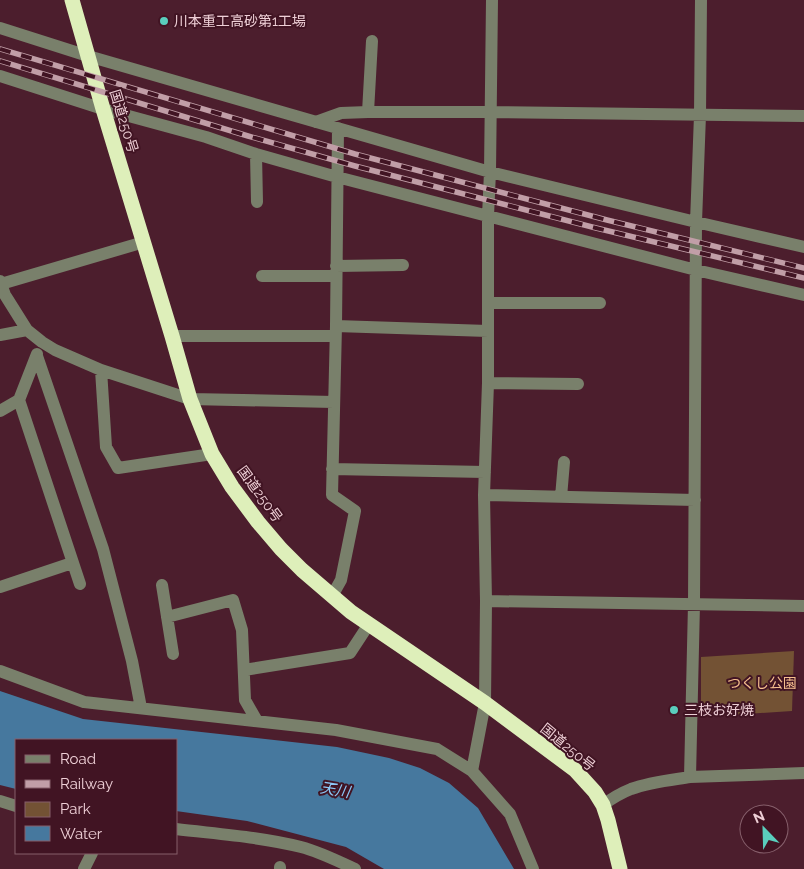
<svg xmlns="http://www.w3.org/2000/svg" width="804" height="869" font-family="Raleway,'Noto Sans JP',sans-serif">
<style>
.green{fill:#735234}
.water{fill:#46789e}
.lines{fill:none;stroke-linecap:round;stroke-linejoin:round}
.minor{stroke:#79806b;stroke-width:12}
.highway{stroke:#deefba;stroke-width:15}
.rail-casing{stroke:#c19ea7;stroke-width:5.5}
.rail{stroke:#411423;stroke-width:4;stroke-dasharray:11;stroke-linecap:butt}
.poi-dot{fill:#5acebd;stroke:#411423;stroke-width:2}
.labels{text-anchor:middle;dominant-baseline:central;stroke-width:4;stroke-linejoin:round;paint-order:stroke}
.poi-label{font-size:14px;fill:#eecfd6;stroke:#411423;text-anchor:start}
.street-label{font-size:14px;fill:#eecfd6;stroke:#411423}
.park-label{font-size:14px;fill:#f6bf8f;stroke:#411423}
.water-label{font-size:15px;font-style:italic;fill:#8cc7f5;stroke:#411423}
</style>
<rect width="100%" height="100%" fill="#4c1e2d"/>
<!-- green -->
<path class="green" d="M 794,651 L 792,711 L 701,717 L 701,657 Z"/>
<!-- water -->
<path class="water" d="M 0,691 L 83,719 L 337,747 L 389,758 L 420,768 L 449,783 L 478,808 L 514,869 L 384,869 L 346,847 L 247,821 L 176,811 L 176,740 L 16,740 L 16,789 L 0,785 Z"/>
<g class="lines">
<!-- minor -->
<path class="minor" d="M 0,28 L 88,56 L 490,172 L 696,222 L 804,247
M 0,76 L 103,109 L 206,137 L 256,154 L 337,177 L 696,270 L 804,295
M 368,112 L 372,41
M 316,122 L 341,113 L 368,112 L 491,112 L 804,116
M 256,154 L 257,202
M 336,266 L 403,265
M 262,276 L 336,276
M 0,281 L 5,295 L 27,330 L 42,342 L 55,350 L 101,370 L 190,399 L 334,402
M 1,284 L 144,242
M 488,303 L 600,303
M 336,326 L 488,331
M 0,335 L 27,330
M 172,336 L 335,336
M 37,354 L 19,400 L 80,584
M 37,356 L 103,549 L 132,661 L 141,708
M 101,370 L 106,447 L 118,468 L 212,454
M 488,383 L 578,384
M 0,411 L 19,400
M 332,469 L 485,472
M 484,495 L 695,500
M 561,497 L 564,462
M 162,585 L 173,654
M 0,587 L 72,563
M 332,596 L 341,580 L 355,511 L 332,495 L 336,326 L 338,128
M 486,601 L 804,606
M 167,617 L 233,600 L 242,630 L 245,700 L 257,721
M 244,670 L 350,653 L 369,624
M 0,671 L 84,702 L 336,730 L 437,749 L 472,771 L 510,814 L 533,869
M 472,771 L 485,703 L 486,601 L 484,495 L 488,383 L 488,216 L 490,172 L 492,0
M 690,777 L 694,604 L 696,222 L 700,115 L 701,0
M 0,801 L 16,806
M 603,805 C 611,799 621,793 631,789 C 650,782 671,780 690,777 L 804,773
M 176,829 C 217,834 262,837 301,847 C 320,852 338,861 355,869
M 280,867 L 280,869
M 84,869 L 92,853"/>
<!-- highway -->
<path class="highway" d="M 72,0 L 103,109 L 172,336 L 190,399 L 212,454 L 232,487 L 258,522 L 281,549 L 302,570 L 351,612 L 485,703 L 575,770 L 595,792 L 603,805 L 608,820 L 620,869"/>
<defs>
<path id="rail" d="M 0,49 L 355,154 L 607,220 L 804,268
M 0,61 L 248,136 L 355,166 L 596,228 L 804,278"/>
</defs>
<!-- rail casing -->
<use href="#rail" class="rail-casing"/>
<!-- rail -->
<use href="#rail" class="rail"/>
</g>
<!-- markers -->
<g class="poi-dot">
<circle cx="164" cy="21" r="5"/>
<circle cx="674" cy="710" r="5"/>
</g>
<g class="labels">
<!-- poi labels -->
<g class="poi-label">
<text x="174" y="21">川本重工高砂第1工場</text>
<text x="684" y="710">三枝お好焼</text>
</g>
<!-- street labels -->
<g class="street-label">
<text transform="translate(124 121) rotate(73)">国道250号</text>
<text transform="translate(260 494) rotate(54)">国道250号</text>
<text transform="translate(568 747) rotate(39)">国道250号</text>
</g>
<!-- park labels -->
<g class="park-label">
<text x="762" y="683">つくし公園</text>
</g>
<!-- water labels -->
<g class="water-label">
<text transform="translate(335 790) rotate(9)">天川</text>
</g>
</g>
<!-- legend -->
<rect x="15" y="739" width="162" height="115" fill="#411423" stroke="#865f6b"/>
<rect x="25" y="755" width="25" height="8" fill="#79806b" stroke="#865f6b"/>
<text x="60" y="764" font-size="15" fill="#eecfd6">Road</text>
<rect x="25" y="780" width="25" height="8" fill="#c19ea7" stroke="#865f6b"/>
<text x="60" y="789" font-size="15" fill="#eecfd6">Railway</text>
<rect x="25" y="802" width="25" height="15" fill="#735234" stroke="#865f6b"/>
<text x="60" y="814" font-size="15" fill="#eecfd6">Park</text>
<rect x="25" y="826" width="25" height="15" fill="#46789e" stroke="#865f6b"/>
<text x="60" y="839" font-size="15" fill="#eecfd6">Water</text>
<!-- north arrow -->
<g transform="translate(764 829) rotate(337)"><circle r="24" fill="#411423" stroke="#865f6b"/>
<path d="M0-4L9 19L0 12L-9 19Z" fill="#5acebd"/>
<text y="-8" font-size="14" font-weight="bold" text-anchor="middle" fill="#eecfd6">N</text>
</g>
</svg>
